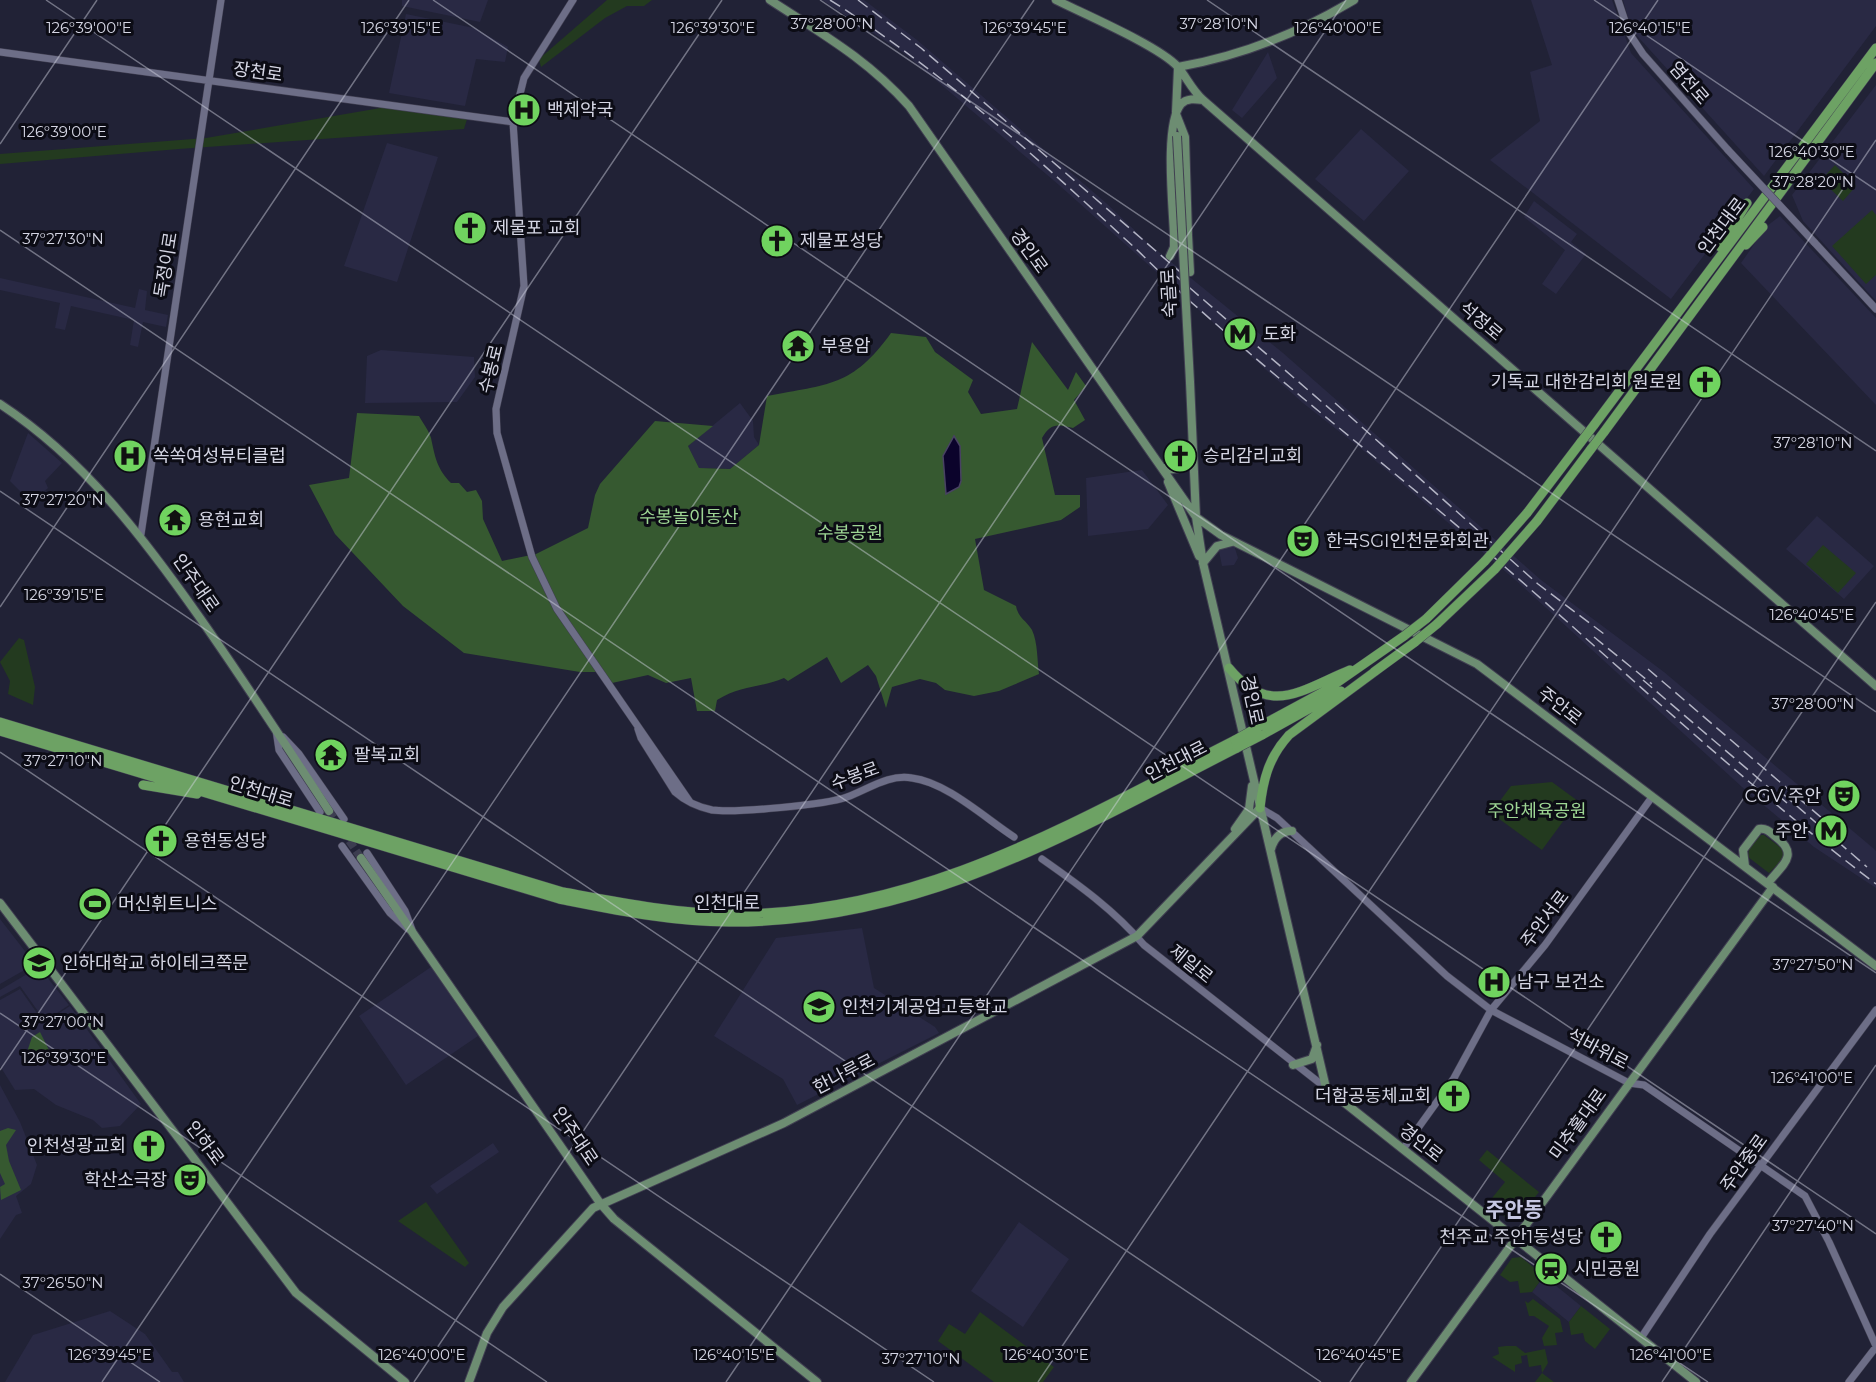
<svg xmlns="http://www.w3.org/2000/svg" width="1876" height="1382" font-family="Montserrat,'Noto Sans KR',sans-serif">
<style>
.built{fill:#292944}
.green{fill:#233a1f}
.forest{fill:#365930}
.water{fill:#0b032b;stroke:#484262;stroke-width:1.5}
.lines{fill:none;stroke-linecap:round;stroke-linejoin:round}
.major-tunnel{stroke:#3c3d50;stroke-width:8;stroke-dasharray:8 4;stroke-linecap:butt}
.minor-casing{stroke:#403f51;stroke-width:8}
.major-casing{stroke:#403f51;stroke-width:10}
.highway-casing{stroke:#403f51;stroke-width:10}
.minor{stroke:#6d6e87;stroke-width:7}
.major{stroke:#6d8d72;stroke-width:8}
.highway{stroke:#6da264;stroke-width:9}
.rail{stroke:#b3b4c4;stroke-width:1.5;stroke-dasharray:12 6;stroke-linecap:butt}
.minor-bridge-casing{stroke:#403f51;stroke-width:8;stroke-linecap:butt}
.major-bridge-casing{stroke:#403f51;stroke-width:10;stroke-linecap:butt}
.highway-bridge-casing{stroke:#403f51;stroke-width:10;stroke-linecap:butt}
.minor-bridge{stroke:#6d6e87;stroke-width:7}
.major-bridge{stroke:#6d8d72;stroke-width:8}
.highway-bridge{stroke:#6da264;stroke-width:9}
.ticks{fill:none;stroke:#d5d6e4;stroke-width:1.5;stroke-opacity:0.45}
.labels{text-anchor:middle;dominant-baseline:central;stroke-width:6;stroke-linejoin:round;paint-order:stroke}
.street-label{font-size:18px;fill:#d5d6e4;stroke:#0c0c15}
.poi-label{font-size:18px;fill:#d5d6e4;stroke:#0c0c15;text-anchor:start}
.park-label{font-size:18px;fill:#9ed694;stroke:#0c0c15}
.quarter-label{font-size:21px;font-weight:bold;fill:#c6c7e3;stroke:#0c0c15}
.ticks-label{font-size:15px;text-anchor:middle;fill:#d5d6e4;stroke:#0c0c15;stroke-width:6;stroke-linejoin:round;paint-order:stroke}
</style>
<rect width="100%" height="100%" fill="#212236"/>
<!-- built -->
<path class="built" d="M 402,0 L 488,0 L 480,22 L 402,6 Z
M 822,0 L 864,0 L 917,40 L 1106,203 L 1149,244 L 1283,353 L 1541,580 L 1664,672 L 1873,848 L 1876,851 L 1876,888 L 1814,847 L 1742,787 L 1520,584 L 1364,451 L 1303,403 L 1059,185 L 904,53 Z
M 1531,0 L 1612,0 L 1631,53 L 1754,189 L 1671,299 L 1490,160 L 1540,121 L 1530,72 L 1552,65 Z
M 1623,0 L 1876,0 L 1876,26 L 1764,176 L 1631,29 Z
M 406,14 L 474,28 L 508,47 L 505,62 L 476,59 L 465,106 L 389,93 Z
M 1268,52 L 1277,78 L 1242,118 L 1232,110 Z
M 1876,85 L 1876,301 L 1803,221 L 1792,195 Z
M 1361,129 L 1409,171 L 1364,221 L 1315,179 Z
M 387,143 L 438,157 L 397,282 L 344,266 Z
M 1534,201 L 1577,234 L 1571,242 L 1586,254 L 1556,294 L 1542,284 L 1565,250 L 1524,217 Z
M 1780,216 L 1876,318 L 1876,405 L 1741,263 L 1767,226 Z
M 0,278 L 135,308 L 139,289 L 147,291 L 145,310 L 168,315 L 166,327 L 143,322 L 138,347 L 130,345 L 134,320 L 71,306 L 65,330 L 55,328 L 60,303 L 0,290 Z
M 381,350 L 474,357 L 475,377 L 457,402 L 365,403 L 367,356 Z
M 740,403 L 753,421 L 754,437 L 759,445 L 730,469 L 699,468 L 688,446 Z
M 28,433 L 62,463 L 45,481 L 48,488 L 32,503 L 10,481 Z
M 1142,470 L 1168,505 L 1148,529 L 1088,536 L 1086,478 Z
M 1817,516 L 1874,566 L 1844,599 L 1786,549 Z
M 1226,544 L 1234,545 L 1238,558 L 1234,565 L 1222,566 L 1219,551 Z
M 0,919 L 35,964 L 0,984 Z
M 862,928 L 874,988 L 935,1027 L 939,1033 L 797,1105 L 783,1079 L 714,1036 L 776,938 Z
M 39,967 L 69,1005 L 45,1021 L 20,986 L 0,997 L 0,990 Z
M 431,967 L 478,1036 L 406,1085 L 359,1016 Z
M 20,989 L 44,1023 L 70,1006 L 141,1104 L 120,1126 L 102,1128 L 93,1120 L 56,1105 L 34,1089 L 15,1090 L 0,1066 L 0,1000 Z
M 0,1085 L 20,1122 L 37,1165 L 31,1184 L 16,1196 L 22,1213 L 16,1215 L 0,1239 Z
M 493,1143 L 499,1152 L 437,1194 L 430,1186 Z
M 1019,1222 L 1069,1259 L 1023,1327 L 971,1291 Z
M 1544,1276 L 1581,1306 L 1569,1322 L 1532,1292 Z
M 110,1311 L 145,1334 L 172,1372 L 178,1372 L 184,1382 L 5,1382 L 33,1335 Z"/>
<!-- green -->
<path class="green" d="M 607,0 L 652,0 L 644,6 L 627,6 L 605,18 L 541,67 L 539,59 Z
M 392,106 L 468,116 L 464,129 L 179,149 L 0,164 L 0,154 L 206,138 Z
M 1835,165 L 1856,186 L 1843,201 L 1821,180 Z
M 1872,210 L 1876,215 L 1876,275 L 1866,284 L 1832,246 Z
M 1823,545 L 1856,573 L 1838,593 L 1806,564 Z
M 19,638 L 24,640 L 35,687 L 33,705 L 8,694 L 10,681 L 0,662 Z
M 1552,782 L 1578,801 L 1542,850 L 1491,813 L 1511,786 Z
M 1761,835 L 1764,835 L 1784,850 L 1784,858 L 1769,873 L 1748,857 L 1749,849 Z
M 1487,1150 L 1539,1192 L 1518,1219 L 1509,1220 L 1488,1203 L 1505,1182 L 1479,1160 Z
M 426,1202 L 469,1263 L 465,1267 L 398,1221 Z
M 1521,1257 L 1544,1276 L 1532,1292 L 1520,1293 L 1518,1281 L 1510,1282 L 1500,1275 L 1512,1258 Z
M 1533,1299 L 1560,1319 L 1563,1332 L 1555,1333 L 1557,1345 L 1544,1346 L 1542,1338 L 1549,1326 L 1534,1316 L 1529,1316 L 1525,1301 L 1528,1303 Z
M 1581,1306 L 1610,1329 L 1595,1349 L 1585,1341 L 1583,1333 L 1571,1335 L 1569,1322 Z
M 980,1312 L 1054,1367 L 1043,1382 L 994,1382 L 938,1341 L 949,1324 L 965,1334 Z
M 1506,1346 L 1516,1346 L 1525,1353 L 1545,1349 L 1548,1363 L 1542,1373 L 1554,1382 L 1535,1382 L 1542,1373 L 1541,1365 L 1529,1367 L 1527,1355 L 1521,1356 L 1522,1363 L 1515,1365 L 1515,1372 L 1492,1357 L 1499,1354 L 1498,1347 Z"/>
<!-- forest -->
<path class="forest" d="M 891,333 L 926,337 L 935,352 L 973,380 L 968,392 L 981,414 L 1017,409 L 1032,342 L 1068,390 L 1076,372 L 1086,386 L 1074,400 L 1085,420 L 1073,428 C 1056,424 1051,423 1042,438 L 1055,495 L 1080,495 L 1080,507 L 1061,520 L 975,539 L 984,590 L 1016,606 C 1018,618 1027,621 1032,630 C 1038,643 1037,660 1039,674 L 999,691 L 974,696 L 945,690 L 936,683 L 920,679 L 892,687 L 886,708 L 876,676 L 868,665 L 841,683 L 827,657 L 788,681 L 784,678 C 760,688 741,685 717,700 L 715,711 L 697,711 L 691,678 L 666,683 L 648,675 L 612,683 L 603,672 L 580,672 L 464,653 L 403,606 L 335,534 L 309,485 L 349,478 L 357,413 L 419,416 C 423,423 429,431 431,438 C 435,457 437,469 451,483 L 459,483 L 467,492 L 476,490 L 482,501 L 483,519 L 502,561 L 536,554 L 588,528 L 595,495 L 600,484 L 655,421 L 713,426 L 688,446 L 699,468 L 730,469 L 759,445 L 767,396 C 829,384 852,387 891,333 Z
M 40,1032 L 49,1050 L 33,1059 L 28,1049 L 32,1037 Z
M 8,1128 L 16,1130 L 6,1145 L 9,1161 L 21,1190 L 1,1200 L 0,1187 L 5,1184 L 0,1173 L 0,1131 Z"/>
<!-- water -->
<path class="water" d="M 954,436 L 960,446 L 961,481 L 959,487 L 946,494 L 943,456 Z"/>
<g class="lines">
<!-- major-tunnel -->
<path class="major-tunnel" d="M 329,811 L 361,858"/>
<defs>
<path id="minor" d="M 573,0 L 524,78 L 513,122 L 524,286 L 496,409 L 497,433 L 532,557 L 557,609 L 690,802
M 1618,0 L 1629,33 L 1643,54 L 1728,150
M 0,52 L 513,122
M 1814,242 L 1876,309
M 141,534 L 221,0
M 638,729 L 641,738 L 675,792 C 685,801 698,807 712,810 C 735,813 825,805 847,797 C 869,789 888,774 912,778 C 946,782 985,818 1014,837
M 276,730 L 279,750 L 320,812
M 283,737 L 299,754 L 344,819
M 1260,808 L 1277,818 L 1447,976 L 1491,1010 L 1629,1083 L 1644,1085 L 1805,1196 L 1829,1242 L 1876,1346
M 342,846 L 390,913 L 408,929
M 367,853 L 405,911 L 412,930
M 1042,859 C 1079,885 1114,910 1144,945 L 1326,1088
M 1403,1149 L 1454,1078 L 1491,1010 L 1545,945 L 1652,797
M 1641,1338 L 1710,1234 L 1876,1010
M 1849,1382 L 1876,1347"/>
<path id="major" d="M 770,0 C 822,34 867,59 909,106 L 1196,517 L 1203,563 L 1326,1088 L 1696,1382
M 1056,0 C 1084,14 1159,46 1178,67 C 1187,78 1192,90 1203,100 L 1876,686
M 1178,67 C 1241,56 1299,33 1354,0
M 1176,112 L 1178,68
M 1176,114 L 1185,137 L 1188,235 L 1174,235 C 1173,207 1164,124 1181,104 C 1187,98 1195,99 1203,100
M 1188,235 L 1190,272
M 1170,256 L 1174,247 L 1174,235
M 1190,382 L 1196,517
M 0,404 C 84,459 143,537 200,618 C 245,682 287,747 329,811
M 1163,468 C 1179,472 1185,467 1193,453
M 1168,482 L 1199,556
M 1196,517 L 1221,535 L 1477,664 L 1876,966
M 1203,563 L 1217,546 L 1232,542
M 1235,829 L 1249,809 L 1252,786
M 1271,849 C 1274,838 1280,831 1292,831
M 361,858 L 600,1203 L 614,1219 L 817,1382
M 1745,866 L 1743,850 L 1759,829 C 1767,828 1770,832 1776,837 C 1800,855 1782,865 1768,883
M 0,903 L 296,1293 L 405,1382
M 1293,1065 L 1312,1059 L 1317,1045
M 469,1382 L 487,1333 L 503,1307 L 593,1208 L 784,1123 L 1137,936 L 1260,808
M 1411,1382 L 1773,887"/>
<path id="highway" d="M 1746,245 L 1763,227
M 1720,247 L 1747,203
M 1594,425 L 1876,48
M 1604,432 L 1876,63
M 1527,513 L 1581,442
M 1537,521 L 1591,449
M 1426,619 L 1485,561
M 1437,624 L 1495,569
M 1229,668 C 1270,718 1301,690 1350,670
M 1374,672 L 1415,642
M 0,722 L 563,892 C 618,902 673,913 729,914 C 920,915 1071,823 1235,740
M 1260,726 L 1325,691 L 1404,636
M 0,731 L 559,899 C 615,910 671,922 729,922 C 921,923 1071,833 1237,748
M 1262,735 L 1341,691
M 143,785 L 197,794
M 1260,808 C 1263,779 1269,757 1289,735 L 1377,670"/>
</defs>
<!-- minor casing -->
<use href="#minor" class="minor-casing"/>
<!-- major casing -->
<use href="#major" class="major-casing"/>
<!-- highway casing -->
<use href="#highway" class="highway-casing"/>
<!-- minor -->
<use href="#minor" class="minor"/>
<!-- major -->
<use href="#major" class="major"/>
<!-- highway -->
<use href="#highway" class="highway"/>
<!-- rail -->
<path class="rail" d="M 830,0 C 936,67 1032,153 1124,238 C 1150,261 1173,287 1199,309 C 1293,393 1393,470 1489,553 C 1617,664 1740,781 1876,884
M 858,0 L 921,48 L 1186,277
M 1176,276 L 1337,415
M 1335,403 L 1538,584 L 1608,637
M 1594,637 L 1652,684
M 1648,669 L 1844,837
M 1643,680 L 1787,803
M 1783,794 L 1867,867"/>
<defs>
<path id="minor-bridge" d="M 1728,150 L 1814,242"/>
<path id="major-bridge" d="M 1177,136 L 1190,382"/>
<path id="highway-bridge" d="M 1581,442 L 1594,425
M 1591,449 L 1604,432
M 1485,561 L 1527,513
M 1495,569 L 1537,521
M 1404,636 L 1426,619
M 1415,642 L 1437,624
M 1235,740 L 1260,726
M 1237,748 L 1262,735"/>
</defs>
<!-- minor-bridge casing -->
<use href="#minor-bridge" class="minor-bridge-casing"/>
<!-- major-bridge casing -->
<use href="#major-bridge" class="major-bridge-casing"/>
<!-- highway-bridge casing -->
<use href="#highway-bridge" class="highway-bridge-casing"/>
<!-- minor-bridge -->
<use href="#minor-bridge" class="minor-bridge"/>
<!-- major-bridge -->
<use href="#major-bridge" class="major-bridge"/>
<!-- highway-bridge -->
<use href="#highway-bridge" class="highway-bridge"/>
</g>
<!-- ticks -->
<path class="ticks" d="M 46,0 L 1876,1234M 433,0 L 1876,973M 820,0 L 1876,712M 1207,0 L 1876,451M 1594,0 L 1876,190M 0,144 L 97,0M 0,230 L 1708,1382M 0,491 L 1321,1382M 0,607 L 409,0M 0,752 L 934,1382M 0,1013 L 547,1382M 0,1070 L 722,0M 0,1274 L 160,1382M 102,1382 L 1034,0M 414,1382 L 1346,0M 726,1382 L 1658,0M 1038,1382 L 1876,140M 1350,1382 L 1876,602M 1662,1382 L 1876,1065"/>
<!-- icons -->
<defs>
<symbol id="hospital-disc" viewBox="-11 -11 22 22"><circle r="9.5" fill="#70d35f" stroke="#0c0c15"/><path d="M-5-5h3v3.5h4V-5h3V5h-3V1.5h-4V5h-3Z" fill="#111"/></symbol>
<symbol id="church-disc" viewBox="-11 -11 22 22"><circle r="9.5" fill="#70d35f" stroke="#0c0c15"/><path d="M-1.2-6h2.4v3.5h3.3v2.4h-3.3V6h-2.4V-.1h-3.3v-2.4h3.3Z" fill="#111"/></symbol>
<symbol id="metro-disc" viewBox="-11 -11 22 22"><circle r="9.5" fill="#70d35f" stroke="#0c0c15"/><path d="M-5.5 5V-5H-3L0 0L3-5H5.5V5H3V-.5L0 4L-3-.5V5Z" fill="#111"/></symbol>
<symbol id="temple-disc" viewBox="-11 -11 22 22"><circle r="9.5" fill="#70d35f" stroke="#0c0c15"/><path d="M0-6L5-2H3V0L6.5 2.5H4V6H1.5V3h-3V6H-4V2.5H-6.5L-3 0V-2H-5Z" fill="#111"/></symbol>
<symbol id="theatre-disc" viewBox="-11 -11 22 22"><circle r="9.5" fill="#70d35f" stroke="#0c0c15"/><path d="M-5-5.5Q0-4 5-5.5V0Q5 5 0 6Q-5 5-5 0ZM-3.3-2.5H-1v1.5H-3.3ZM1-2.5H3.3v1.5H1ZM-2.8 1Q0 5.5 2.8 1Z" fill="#111"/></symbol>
<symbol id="stadium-disc" viewBox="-11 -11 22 22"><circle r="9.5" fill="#70d35f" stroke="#0c0c15"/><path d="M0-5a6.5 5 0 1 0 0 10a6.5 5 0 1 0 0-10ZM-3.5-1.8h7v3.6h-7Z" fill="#111"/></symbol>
<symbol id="university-disc" viewBox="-11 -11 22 22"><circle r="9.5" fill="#70d35f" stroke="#0c0c15"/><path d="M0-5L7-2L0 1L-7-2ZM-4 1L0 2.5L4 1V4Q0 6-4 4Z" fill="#111"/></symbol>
<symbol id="school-disc" viewBox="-11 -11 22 22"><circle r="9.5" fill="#70d35f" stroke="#0c0c15"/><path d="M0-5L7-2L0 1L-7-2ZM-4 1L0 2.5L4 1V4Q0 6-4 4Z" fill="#111"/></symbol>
<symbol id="station-disc" viewBox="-11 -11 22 22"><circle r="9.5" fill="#70d35f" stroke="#0c0c15"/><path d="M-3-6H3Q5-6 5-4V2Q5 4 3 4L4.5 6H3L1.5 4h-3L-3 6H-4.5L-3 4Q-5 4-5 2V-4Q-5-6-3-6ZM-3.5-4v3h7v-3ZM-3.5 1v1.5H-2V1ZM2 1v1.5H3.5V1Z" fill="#111"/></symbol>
</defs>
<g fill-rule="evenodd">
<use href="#hospital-disc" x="505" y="91" width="38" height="38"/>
<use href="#church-disc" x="451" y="209" width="38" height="38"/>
<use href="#church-disc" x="758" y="222" width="38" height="38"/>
<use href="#metro-disc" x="1221" y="315" width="38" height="38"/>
<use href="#temple-disc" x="779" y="327" width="38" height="38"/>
<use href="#church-disc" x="1686" y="363" width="38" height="38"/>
<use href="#hospital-disc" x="111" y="437" width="38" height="38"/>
<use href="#church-disc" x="1161" y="437" width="38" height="38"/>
<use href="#temple-disc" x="156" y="501" width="38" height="38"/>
<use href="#theatre-disc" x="1284" y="522" width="38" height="38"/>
<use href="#temple-disc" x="312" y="736" width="38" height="38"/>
<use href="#theatre-disc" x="1825" y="777" width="38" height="38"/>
<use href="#metro-disc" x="1812" y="812" width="38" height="38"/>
<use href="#church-disc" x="142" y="822" width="38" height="38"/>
<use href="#stadium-disc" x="76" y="885" width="38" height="38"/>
<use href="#university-disc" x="20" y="944" width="38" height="38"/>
<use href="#hospital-disc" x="1475" y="963" width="38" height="38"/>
<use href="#school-disc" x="800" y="988" width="38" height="38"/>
<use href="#church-disc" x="1435" y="1077" width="38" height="38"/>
<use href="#church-disc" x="130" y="1127" width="38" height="38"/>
<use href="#theatre-disc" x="171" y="1161" width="38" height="38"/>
<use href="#church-disc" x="1587" y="1218" width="38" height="38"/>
<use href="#station-disc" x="1532" y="1250" width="38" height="38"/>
</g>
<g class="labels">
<!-- street labels -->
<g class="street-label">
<text transform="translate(258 72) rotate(8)">장천로</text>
<text transform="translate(1689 83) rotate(49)">염전로</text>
<text transform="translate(1722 226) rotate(-53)">인천대로</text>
<text transform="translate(1029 251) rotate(54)">경인로</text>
<text transform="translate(166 265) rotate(-81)">독정이로</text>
<text transform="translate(1169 293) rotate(-93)">숙골로</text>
<text transform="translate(1481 321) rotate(40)">석정로</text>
<text transform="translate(491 369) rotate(-76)">수봉로</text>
<text transform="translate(196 583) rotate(55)">인주대로</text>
<text transform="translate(1252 700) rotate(78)">경인로</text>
<text transform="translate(1560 706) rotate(38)">주안로</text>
<text transform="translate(1176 761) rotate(-27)">인천대로</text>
<text transform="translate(855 776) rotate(-20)">수봉로</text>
<text transform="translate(261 792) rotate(17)">인천대로</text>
<text x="727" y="903">인천대로</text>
<text transform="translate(1545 919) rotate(-53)">주안서로</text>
<text transform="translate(1191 964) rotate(39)">제일로</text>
<text transform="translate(1598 1049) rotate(28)">석바위로</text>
<text transform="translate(844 1074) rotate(-27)">한나루로</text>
<text transform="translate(1578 1124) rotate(-54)">미추홀대로</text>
<text transform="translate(575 1136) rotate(56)">인주대로</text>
<text transform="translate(205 1143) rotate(53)">인하로</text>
<text transform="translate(1421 1143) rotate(38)">경인로</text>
<text transform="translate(1744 1163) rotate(-54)">주안중로</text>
</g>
<!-- poi labels -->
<g class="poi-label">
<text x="547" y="110">백제약국</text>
<text x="493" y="228">제물포 교회</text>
<text x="800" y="241">제물포성당</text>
<text x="1263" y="334">도화</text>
<text x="821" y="346">부용암</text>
<text x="1682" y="382" text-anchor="end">기독교 대한감리회 원로원</text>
<text x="153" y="456">쏙쏙여성뷰티클럽</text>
<text x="1203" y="456">승리감리교회</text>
<text x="198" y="520">용현교회</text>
<text x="1326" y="541">한국SGI인천문화회관</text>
<text x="354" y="755">팔복교회</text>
<text x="1821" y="796" text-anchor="end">CGV 주안</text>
<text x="1808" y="831" text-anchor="end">주안</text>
<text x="184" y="841">용현동성당</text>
<text x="118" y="904">머신휘트니스</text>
<text x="62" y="963">인하대학교 하이테크쪽문</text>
<text x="1517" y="982">남구 보건소</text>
<text x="842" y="1007">인천기계공업고등학교</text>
<text x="1431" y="1096" text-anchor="end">더함공동체교회</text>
<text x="126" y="1146" text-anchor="end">인천성광교회</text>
<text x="167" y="1180" text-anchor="end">학산소극장</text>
<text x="1583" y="1237" text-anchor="end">천주교 주안1동성당</text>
<text x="1574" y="1269">시민공원</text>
</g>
<!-- park labels -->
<g class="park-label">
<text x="689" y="517">수봉놀이동산</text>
<text x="850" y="533">수봉공원</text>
<text x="1537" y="811">주안체육공원</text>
</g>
<!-- quarter labels -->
<g class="quarter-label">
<text x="1514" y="1209">주안동</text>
</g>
</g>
<g class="ticks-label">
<text x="832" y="29">37°28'00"N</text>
<text x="1219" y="29">37°28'10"N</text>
<text x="401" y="33">126°39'15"E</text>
<text x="713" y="33">126°39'30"E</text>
<text x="1025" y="33">126°39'45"E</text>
<text x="1338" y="33">126°40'00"E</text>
<text x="1650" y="33">126°40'15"E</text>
<text x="89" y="33">126°39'00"E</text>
<text x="64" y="137">126°39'00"E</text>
<text x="1812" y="157">126°40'30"E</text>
<text x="1813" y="187">37°28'20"N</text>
<text x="63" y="244">37°27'30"N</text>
<text x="1813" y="448">37°28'10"N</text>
<text x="63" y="505">37°27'20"N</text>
<text x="64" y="600">126°39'15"E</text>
<text x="1812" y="620">126°40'45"E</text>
<text x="1813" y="709">37°28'00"N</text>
<text x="63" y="766">37°27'10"N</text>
<text x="1813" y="970">37°27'50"N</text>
<text x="63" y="1027">37°27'00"N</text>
<text x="64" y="1063">126°39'30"E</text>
<text x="1812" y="1083">126°41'00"E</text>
<text x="1813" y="1231">37°27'40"N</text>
<text x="63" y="1288">37°26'50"N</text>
<text x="110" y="1360">126°39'45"E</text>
<text x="422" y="1360">126°40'00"E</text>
<text x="734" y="1360">126°40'15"E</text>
<text x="1046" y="1360">126°40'30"E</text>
<text x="1359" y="1360">126°40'45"E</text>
<text x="1671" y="1360">126°41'00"E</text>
<text x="921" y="1364">37°27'10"N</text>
</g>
</svg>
